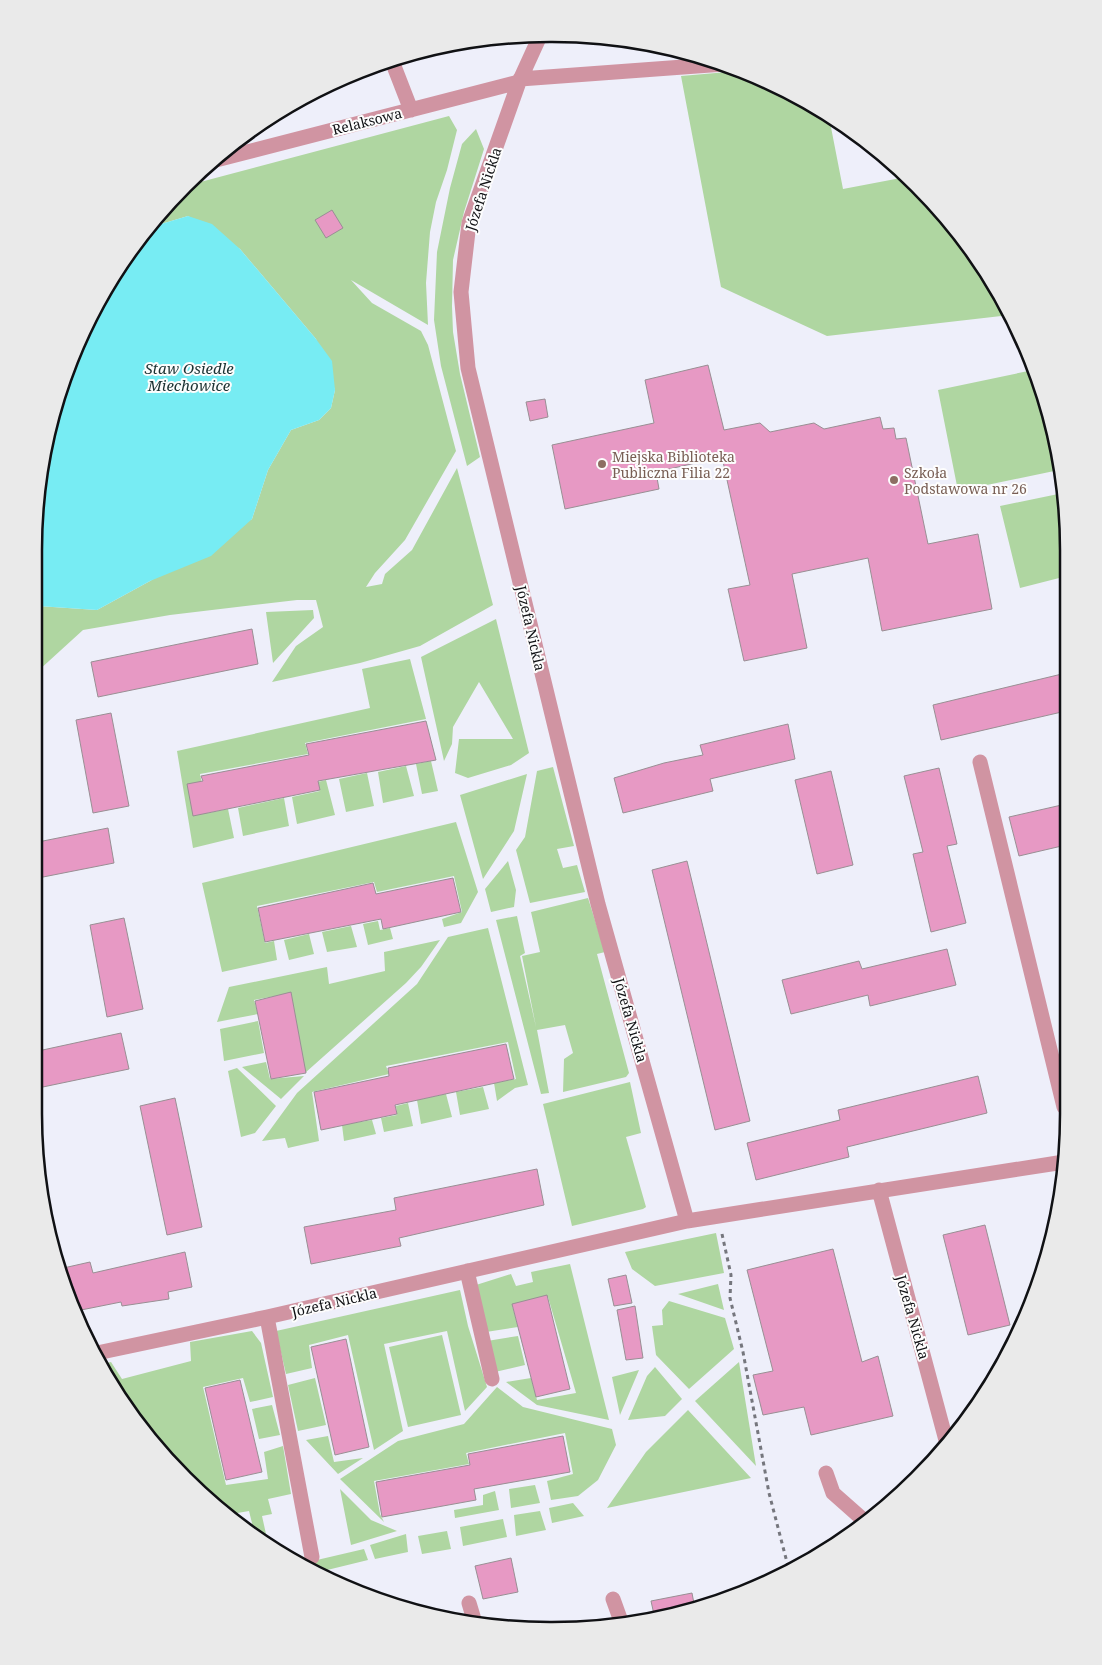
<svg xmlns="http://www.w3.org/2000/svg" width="1102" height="1665" font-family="'Noto Serif',serif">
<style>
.green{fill:#afd6a1}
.water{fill:#77ecf3}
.building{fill:#e799c4;stroke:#998f94}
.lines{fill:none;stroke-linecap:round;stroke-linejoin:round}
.path{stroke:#75767d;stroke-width:3;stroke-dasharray:4 4;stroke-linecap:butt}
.minor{stroke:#d094a2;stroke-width:15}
.education-dot{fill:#8d6e63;stroke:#fdfdfd;stroke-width:2}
.labels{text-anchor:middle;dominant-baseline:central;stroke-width:4;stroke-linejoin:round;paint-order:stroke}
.street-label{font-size:14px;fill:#101114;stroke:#fdfdfd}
.education-label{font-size:14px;fill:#785e54;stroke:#fdfdfd;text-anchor:start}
.water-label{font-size:15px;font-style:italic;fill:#1b3132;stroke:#fdfdfd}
.rim{fill:none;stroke:#101114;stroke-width:2.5}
</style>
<rect width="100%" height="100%" fill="#eeeffa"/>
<!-- green -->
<path class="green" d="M 739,71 L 810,103 L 829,117 L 843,189 L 906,177 L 962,236 L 1010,315 L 827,336 L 721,287 L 681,76 Z
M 449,116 L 457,130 L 447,170 L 436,202 L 430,232 L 426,283 L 428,325 L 351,280 L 372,303 L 421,331 L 428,345 L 456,451 L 405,540 L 375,573 L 366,587 L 382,584 L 385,574 L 412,550 L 457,468 L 493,605 L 420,646 L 360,663 L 272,682 L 296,646 L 323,627 L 316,600 L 297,600 L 170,615 L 83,630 L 38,671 L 38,606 L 97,610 L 150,581 L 252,519 L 268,470 L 291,430 L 319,420 L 331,408 L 335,390 L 316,339 L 240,249 L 188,216 L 151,227 C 159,214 166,202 182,197 L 182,192 L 189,185 Z
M 476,129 L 484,149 L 464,212 L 453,260 L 452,306 L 453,332 L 460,374 L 480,457 L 467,466 L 441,366 L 434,320 L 437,252 L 450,188 L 462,144 Z
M 1033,370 L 1051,417 L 1059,470 L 958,491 L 938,390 Z
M 1063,493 L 1067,517 L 1067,576 L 1020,588 L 1000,506 Z
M 313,610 L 314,618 L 273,663 L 266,612 Z
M 496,619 L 529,753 L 511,765 L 468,778 L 455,773 L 459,739 L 513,739 L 479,682 L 453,727 L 452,744 L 444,761 L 421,657 Z
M 410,659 L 426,719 L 305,743 L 308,754 L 200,774 L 208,813 L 228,809 L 234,838 L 193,848 L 177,751 L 370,708 L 362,669 Z
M 431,761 L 438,791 L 422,794 L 416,764 Z
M 406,766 L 414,796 L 383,803 L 378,772 Z
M 553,767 L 574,846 L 557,849 L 563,868 L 577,865 L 585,892 L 530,903 L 516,850 L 525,837 L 537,771 Z
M 367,773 L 374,806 L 346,812 L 339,779 Z
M 527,774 L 514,831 L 483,879 L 460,795 Z
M 326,780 L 335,815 L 297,824 L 292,797 L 320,791 L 318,782 Z
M 284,798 L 289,826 L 243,836 L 238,808 Z
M 456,822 L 478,892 L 461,923 L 444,927 L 442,919 L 462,912 L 454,876 L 377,892 L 374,882 L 257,906 L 265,943 L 274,941 L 277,960 L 222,972 L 202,883 Z
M 508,861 L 516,890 L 514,907 L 491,912 L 485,889 Z
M 588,898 L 605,952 L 597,954 L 629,1073 L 626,1077 L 563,1092 L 564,1059 L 573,1053 L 565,1025 L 537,1030 L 549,1093 L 541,1094 L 496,920 L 517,916 L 525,953 L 520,956 L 536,1027 L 522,956 L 540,952 L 531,912 Z
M 378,921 L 380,930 L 390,928 L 393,939 L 368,945 L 363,924 Z
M 351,926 L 357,947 L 327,952 L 322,932 Z
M 488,928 L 528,1085 L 515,1088 L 497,1101 L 494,1083 L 516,1079 L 508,1042 L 386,1066 L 389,1074 L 312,1092 L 319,1141 L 288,1148 L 285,1138 L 262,1141 L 297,1093 L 417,984 L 448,937 Z
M 309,934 L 314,954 L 289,960 L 284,940 Z
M 440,940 L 421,967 L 406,983 L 305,1073 L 291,993 L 254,1000 L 258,1014 L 217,1022 L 229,987 L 327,967 L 329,984 L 385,971 L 384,952 Z
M 258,1021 L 264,1053 L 224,1061 L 220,1029 Z
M 266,1062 L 270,1079 L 304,1076 L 281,1099 L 242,1067 Z
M 237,1068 L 276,1106 L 255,1133 L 241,1137 L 228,1071 Z
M 630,1082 L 641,1133 L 626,1137 L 646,1207 L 643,1209 L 572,1226 L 543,1104 Z
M 483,1087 L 489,1109 L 460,1115 L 456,1092 Z
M 446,1094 L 452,1117 L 421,1124 L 417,1100 Z
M 408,1103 L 413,1126 L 384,1132 L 381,1118 L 397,1115 L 396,1106 Z
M 372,1120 L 376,1134 L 344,1141 L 342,1125 Z
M 716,1233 L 724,1273 L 655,1286 L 632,1269 L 625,1252 Z
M 570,1264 L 609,1420 L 537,1405 L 506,1382 L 531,1378 L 537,1400 L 576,1393 L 548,1297 L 512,1305 L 518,1327 L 486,1332 L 476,1285 L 511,1274 L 516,1286 L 533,1282 L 531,1272 Z
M 718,1284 L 724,1310 L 678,1294 Z
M 460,1290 L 468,1326 L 487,1387 L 465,1411 L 447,1331 L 384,1344 L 403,1431 L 374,1450 L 348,1335 L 309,1345 L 312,1368 L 286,1374 L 276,1331 Z
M 669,1301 L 725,1318 L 734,1349 L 689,1389 L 656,1355 L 652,1326 L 663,1325 L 662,1310 Z
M 252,1331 L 261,1343 L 273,1397 L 250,1402 L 243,1378 L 203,1387 L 226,1485 L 268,1479 L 264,1452 L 283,1446 L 291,1494 L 268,1499 L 272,1514 L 262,1516 L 268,1543 L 255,1535 L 249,1511 L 226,1515 L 162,1455 L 130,1413 L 125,1396 L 119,1397 L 103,1364 L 111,1362 L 122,1379 L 191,1361 L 190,1342 Z
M 442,1335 L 461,1415 L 408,1427 L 389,1347 Z
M 518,1336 L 525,1365 L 495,1372 L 487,1341 Z
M 739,1362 L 756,1466 L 695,1401 Z
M 655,1367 L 682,1399 L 665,1416 L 628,1420 L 647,1376 Z
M 639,1370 L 620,1415 L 612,1377 Z
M 315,1378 L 326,1425 L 298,1431 L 288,1385 Z
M 497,1387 L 523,1407 L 612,1429 L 616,1445 L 598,1480 L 578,1496 L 551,1500 L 547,1481 L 573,1474 L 565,1433 L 466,1453 L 469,1464 L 374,1481 L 380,1514 L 384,1522 L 340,1479 L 398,1441 L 464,1424 Z
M 272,1405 L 280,1435 L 259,1439 L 252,1409 Z
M 688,1410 L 751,1478 L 607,1508 L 646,1452 Z
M 328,1436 L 334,1462 L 363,1458 L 338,1474 L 306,1440 Z
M 535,1485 L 540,1503 L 511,1508 L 509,1489 Z
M 340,1489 L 371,1520 L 397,1531 L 351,1545 Z
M 495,1491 L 499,1510 L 455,1518 L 454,1510 L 483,1505 L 483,1495 Z
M 573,1503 L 584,1516 L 552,1523 L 549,1508 Z
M 540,1511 L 546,1530 L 516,1536 L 514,1515 Z
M 503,1519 L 507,1537 L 463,1546 L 460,1527 Z
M 447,1531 L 451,1549 L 422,1554 L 418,1536 Z
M 406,1534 L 408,1552 L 375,1559 L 370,1545 Z
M 364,1549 L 368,1560 L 319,1572 L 304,1563 Z"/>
<!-- water -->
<path class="water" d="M 188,216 L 212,224 L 240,249 L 316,339 L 332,361 L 335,390 L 331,408 L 319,420 L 291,430 L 268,470 L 252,519 L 211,556 L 150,581 L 97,610 L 38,606 L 38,483 L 61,385 L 87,322 L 151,227 Z"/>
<!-- building -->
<path class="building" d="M 332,210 L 343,228 L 326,238 L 315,220 Z
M 708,365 L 724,430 L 760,423 L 770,432 L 814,423 L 824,429 L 880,417 L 883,429 L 894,428 L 896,439 L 906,438 L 928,544 L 978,534 L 992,609 L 882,631 L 868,558 L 792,574 L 807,648 L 744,661 L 728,589 L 750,585 L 722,457 L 656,472 L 659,489 L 565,509 L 552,445 L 654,423 L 645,380 Z
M 545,399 L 548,417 L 530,421 L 526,402 Z
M 252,629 L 258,664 L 98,697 L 91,662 Z
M 1066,673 L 1066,711 L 941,740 L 933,705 Z
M 111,713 L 129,806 L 93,813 L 76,720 Z
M 426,721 L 436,760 L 318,781 L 320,790 L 193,816 L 187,784 L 203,781 L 201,776 L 309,755 L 306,744 Z
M 788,724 L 795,759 L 710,779 L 713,791 L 623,813 L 614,778 L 664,763 L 703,755 L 700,745 Z
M 939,768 L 957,844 L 947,846 L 966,923 L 931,932 L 913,854 L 923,852 L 904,776 Z
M 831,771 L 853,865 L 817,874 L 795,780 Z
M 1066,804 L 1066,845 L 1019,856 L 1009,817 Z
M 108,828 L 114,863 L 38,878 L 38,842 Z
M 687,861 L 750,1121 L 715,1130 L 652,870 Z
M 453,878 L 461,912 L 383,929 L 381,919 L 265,942 L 258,908 L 373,883 L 376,894 Z
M 124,918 L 143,1009 L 107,1017 L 90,925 Z
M 947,949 L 956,985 L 870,1006 L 868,995 L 791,1014 L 782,980 L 859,961 L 862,969 Z
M 291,992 L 306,1073 L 271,1079 L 255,1001 Z
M 121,1033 L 129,1069 L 38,1088 L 38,1051 Z
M 506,1044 L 514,1079 L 395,1105 L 397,1114 L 321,1130 L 314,1092 L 389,1076 L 388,1068 Z
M 978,1076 L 987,1113 L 847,1147 L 849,1157 L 756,1180 L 747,1143 L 840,1120 L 838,1110 Z
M 175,1098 L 202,1227 L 167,1235 L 140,1106 Z
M 537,1169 L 544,1205 L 399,1238 L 401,1246 L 311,1264 L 304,1227 L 396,1210 L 394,1198 Z
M 985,1225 L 1010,1325 L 968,1335 L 943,1235 Z
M 833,1249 L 862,1362 L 878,1356 L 893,1416 L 811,1435 L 804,1407 L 763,1415 L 753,1375 L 773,1371 L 747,1270 Z
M 185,1252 L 192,1287 L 168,1292 L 169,1299 L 122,1306 L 121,1302 L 76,1311 L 61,1280 L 59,1269 L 90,1262 L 93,1273 Z
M 626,1275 L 632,1303 L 614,1306 L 608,1279 Z
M 547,1295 L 570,1389 L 536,1397 L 512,1304 Z
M 635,1306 L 643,1358 L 626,1360 L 617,1310 Z
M 346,1339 L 369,1447 L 335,1455 L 311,1347 Z
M 240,1380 L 262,1472 L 226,1480 L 205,1388 Z
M 563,1436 L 570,1472 L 474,1489 L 476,1500 L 382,1517 L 376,1482 L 470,1465 L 468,1454 Z
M 511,1558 L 518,1592 L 483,1599 L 475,1566 Z
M 692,1593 L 695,1609 L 685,1614 L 655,1619 L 651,1601 Z"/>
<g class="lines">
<!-- path -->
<path class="path" d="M 722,1234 L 731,1275 L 730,1298 L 743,1352 L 769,1493 L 789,1570"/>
<!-- minor -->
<path class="minor" d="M 540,36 L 519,82 L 469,223 L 461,292 L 468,368 L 598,904 L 687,1221
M 392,61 L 411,110
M 520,79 L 724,64
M 216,160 L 519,82
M 980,762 L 1064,1107
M 879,1190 L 947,1444
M 467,1271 L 492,1379
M 267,1317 L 312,1557
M 97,1353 L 267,1317 L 687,1221 L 1064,1162
M 826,1473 L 833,1493 L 867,1523
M 613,1599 L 622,1624
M 469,1603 L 475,1623"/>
</g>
<!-- markers -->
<g class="education-dot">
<circle cx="602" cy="464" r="5"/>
<circle cx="894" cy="480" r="5"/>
</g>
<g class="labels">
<!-- street labels -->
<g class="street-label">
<text transform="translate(367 121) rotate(-14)">Relaksowa</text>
<text transform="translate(483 189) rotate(-72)">Józefa Nickla</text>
<text transform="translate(531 628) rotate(77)">Józefa Nickla</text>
<text transform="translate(631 1020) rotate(74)">Józefa Nickla</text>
<text transform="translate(334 1302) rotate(-13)">Józefa Nickla</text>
<text transform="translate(913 1317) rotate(74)">Józefa Nickla</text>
</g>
<!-- education labels -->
<g class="education-label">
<text x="612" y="456">Miejska Biblioteka<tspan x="612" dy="16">Publiczna Filia 22</tspan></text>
<text x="904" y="472">Szkoła<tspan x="904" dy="16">Podstawowa nr 26</tspan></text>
</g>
<!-- water labels -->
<g class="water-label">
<text x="189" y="368">Staw Osiedle<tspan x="189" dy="17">Miechowice</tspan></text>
</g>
</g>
<!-- crop -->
<path d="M0 0H1102V1665H0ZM550 42H552A508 508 0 0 1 1060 550V1114A508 508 0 0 1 552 1622H550A508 508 0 0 1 42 1114V550A508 508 0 0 1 550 42Z" fill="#eaeaea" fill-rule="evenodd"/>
<path class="rim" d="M550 42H552A508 508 0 0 1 1060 550V1114A508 508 0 0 1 552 1622H550A508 508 0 0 1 42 1114V550A508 508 0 0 1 550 42Z"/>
</svg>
